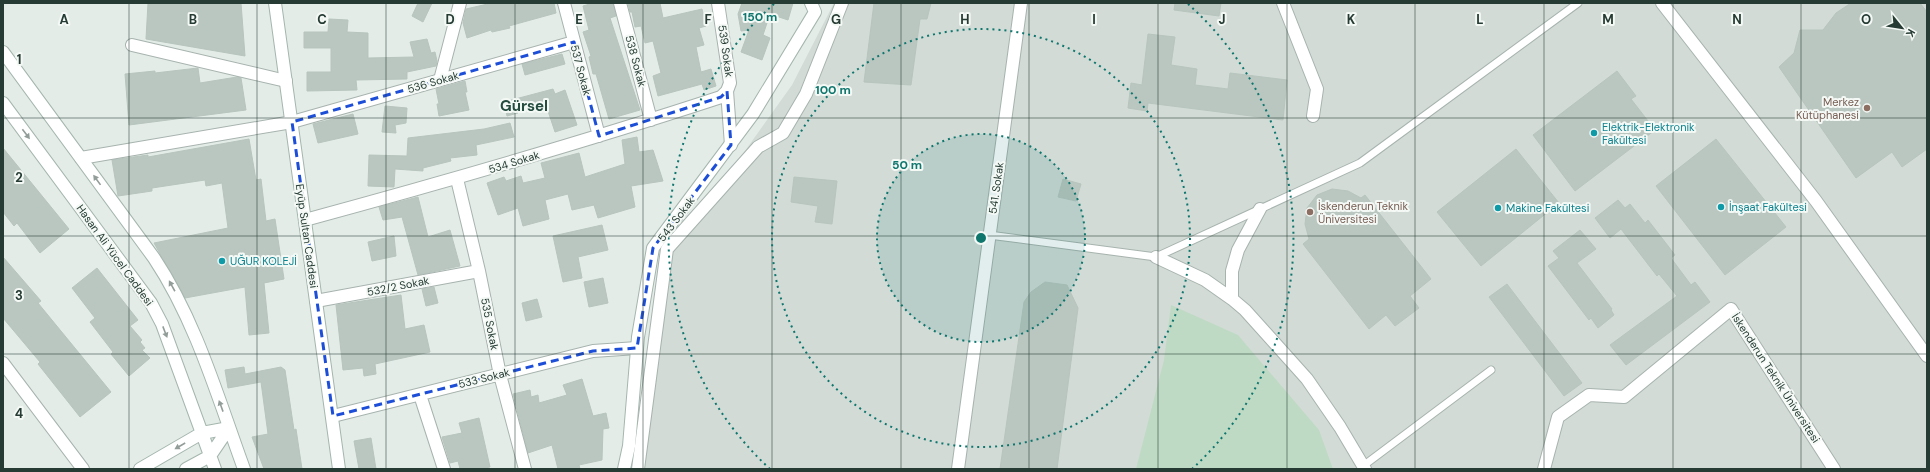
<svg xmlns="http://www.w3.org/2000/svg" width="1930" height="472" font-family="'DM Sans',sans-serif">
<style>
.built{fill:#d2dbd6}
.green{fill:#bfdac4}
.building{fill:#bac6c0;stroke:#b7c5be}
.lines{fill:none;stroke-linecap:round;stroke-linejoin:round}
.lane-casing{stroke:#a7b3ae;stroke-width:9}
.street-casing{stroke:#a7b3ae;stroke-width:14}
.secondary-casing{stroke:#a4b6ae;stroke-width:14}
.lane{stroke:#fff;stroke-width:7}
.street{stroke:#fff;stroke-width:12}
.secondary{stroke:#fff;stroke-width:12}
.oneway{fill:#929d99}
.marked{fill:none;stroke:#1d4ed8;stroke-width:3;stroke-dasharray:8 5;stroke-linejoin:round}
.grid{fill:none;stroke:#253b33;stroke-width:1;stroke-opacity:0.55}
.ring{fill:none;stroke:#0f766e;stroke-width:2;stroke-dasharray:2 4}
.education-dot{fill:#8d6e63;stroke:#f4f9f6;stroke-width:1.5}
.culture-dot{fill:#0f9aa8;stroke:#f4f9f6;stroke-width:1.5}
.labels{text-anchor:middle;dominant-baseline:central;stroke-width:4;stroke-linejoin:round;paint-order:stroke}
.street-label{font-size:11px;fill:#253b33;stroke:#f4f9f6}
.education-label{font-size:11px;fill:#785e54;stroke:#f4f9f6;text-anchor:end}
.culture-label{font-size:11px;fill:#0d838f;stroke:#f4f9f6;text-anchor:start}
.district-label{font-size:15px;font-weight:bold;fill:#234b3e;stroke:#f4f9f6}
.grid-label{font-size:13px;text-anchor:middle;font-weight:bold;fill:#253b33;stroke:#f4f9f6;stroke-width:4;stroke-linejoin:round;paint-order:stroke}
.centre{fill:#0f766e;stroke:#f4f9f6;stroke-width:2}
.ring-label{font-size:12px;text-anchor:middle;font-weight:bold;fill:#0f766e;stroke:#f4f9f6;stroke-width:4;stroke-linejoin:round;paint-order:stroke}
</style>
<rect width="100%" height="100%" fill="#e4ece8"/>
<!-- built -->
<path class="built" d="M 834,3 L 1927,3 L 1927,469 L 633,469 L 662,246 L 725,179 L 792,85 Z"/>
<!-- green -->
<path class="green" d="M 1171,305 L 1238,335 L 1319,430 L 1333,469 L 1136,469 L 1164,360 Z"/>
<!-- building -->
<path class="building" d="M 148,3 L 241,3 L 245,56 L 146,39 Z
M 418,3 L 432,3 L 423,22 L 412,16 Z
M 492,3 L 554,3 L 556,13 L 509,26 L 510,28 L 492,32 L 491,30 L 467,38 L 463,23 L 466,9 Z
M 593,3 L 613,3 L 616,16 L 610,18 L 640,110 L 609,119 L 596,74 L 593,74 L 589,57 L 591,56 L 583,32 L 589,30 L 583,6 Z
M 628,3 L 660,3 L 663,18 L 702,9 L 706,26 L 699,28 L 704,45 L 696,47 L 701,72 L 711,69 L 716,86 L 704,90 L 702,84 L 658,96 L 653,76 L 661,73 L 653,41 L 645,43 L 641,26 L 635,27 L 632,12 L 630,12 Z
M 742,3 L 793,3 L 788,20 L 770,14 L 763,35 L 770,38 L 762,60 L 741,52 L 749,30 L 741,31 L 738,14 Z
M 874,3 L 931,3 L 927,19 L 920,19 L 911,85 L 864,82 Z
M 1175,3 L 1221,3 L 1219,16 L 1174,10 Z
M 1851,3 L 1920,3 L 1927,12 L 1927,149 L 1902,167 L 1892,152 L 1856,178 L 1779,67 L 1794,53 L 1800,30 L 1823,30 L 1836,13 Z
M 329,19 L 348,20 L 347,32 L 368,33 L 368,58 L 414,57 L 410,42 L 427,39 L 431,53 L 435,52 L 437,61 L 436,66 L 407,72 L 407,79 L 356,80 L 357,90 L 307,91 L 307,72 L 331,72 L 331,48 L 304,48 L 304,32 L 328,32 Z
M 1148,34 L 1175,37 L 1171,65 L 1197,69 L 1195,85 L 1228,89 L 1230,73 L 1287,80 L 1283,120 L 1148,103 L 1147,111 L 1128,108 L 1131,83 L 1142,85 Z
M 562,54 L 565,64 L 525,75 L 522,64 Z
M 198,68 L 200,83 L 237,77 L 241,78 L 246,110 L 129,125 L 125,74 L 155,71 L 155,73 Z
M 1617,71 L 1636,96 L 1631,99 L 1655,130 L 1575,191 L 1533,135 Z
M 465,81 L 467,92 L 465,92 L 469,110 L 439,116 L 437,104 L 439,104 L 436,89 Z
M 553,89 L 555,94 L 565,90 L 577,125 L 555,132 L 545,102 L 517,110 L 518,113 L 507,116 L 504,102 Z
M 385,106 L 407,108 L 406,123 L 395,125 L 396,133 L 382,132 Z
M 353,114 L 358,134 L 318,143 L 313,124 Z
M 510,123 L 514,137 L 476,145 L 477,155 L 450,158 L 451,161 L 423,168 L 423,171 L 395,169 L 394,187 L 368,186 L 369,155 L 407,156 L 408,138 L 484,129 Z
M 637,137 L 639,152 L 653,150 L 663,181 L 631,186 L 635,207 L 598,218 L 594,205 L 572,210 L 568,194 L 545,200 L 549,219 L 523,226 L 518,208 L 498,215 L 487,183 L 504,177 L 506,181 L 521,176 L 523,183 L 545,178 L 541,163 L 579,153 L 585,177 L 625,164 L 622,140 Z
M 249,139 L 256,180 L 261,179 L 266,221 L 275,219 L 284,279 L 264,283 L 269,333 L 249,335 L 245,287 L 185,298 L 154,243 L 228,228 L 222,183 L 206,186 L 205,180 L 152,188 L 152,191 L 118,196 L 112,160 L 148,155 L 148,157 Z
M 1716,139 L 1786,227 L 1725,275 L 1656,186 Z
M 3,148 L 69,229 L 40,253 L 17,223 L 14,226 L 3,212 Z
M 1516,149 L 1559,203 L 1481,266 L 1437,212 Z
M 794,177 L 837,181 L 832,224 L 815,222 L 818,206 L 791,202 Z
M 1063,179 L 1081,184 L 1076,201 L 1058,197 Z
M 1332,189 L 1348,191 L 1361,198 L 1365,195 L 1431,279 L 1410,296 L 1419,308 L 1395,326 L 1386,315 L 1369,329 L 1303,244 L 1309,239 L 1305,224 L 1307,208 L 1317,195 Z
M 418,197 L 428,237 L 450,230 L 460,266 L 418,275 L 402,217 L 383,220 L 379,207 Z
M 1618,200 L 1625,208 L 1630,204 L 1645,223 L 1648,220 L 1675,255 L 1671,258 L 1691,285 L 1695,282 L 1710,302 L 1626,365 L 1610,345 L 1677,296 L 1659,274 L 1657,276 L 1621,229 L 1610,238 L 1595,218 Z
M 602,225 L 608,250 L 578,257 L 582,278 L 563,282 L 553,236 Z
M 1580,230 L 1596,249 L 1577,263 L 1612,309 L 1611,310 L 1614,315 L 1598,328 L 1591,318 L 1589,320 L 1548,266 L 1559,258 L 1553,251 Z
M 394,236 L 396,256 L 372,261 L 368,242 Z
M 3,257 L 41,301 L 38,303 L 111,392 L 80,417 L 38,364 L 40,362 L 3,318 Z
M 97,268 L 138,320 L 130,326 L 142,340 L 140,342 L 145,348 L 142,350 L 150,358 L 129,376 L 111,354 L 113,352 L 90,322 L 95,318 L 72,288 Z
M 603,278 L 608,303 L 589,307 L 584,282 Z
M 1045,282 L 1067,285 L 1078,308 L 1057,469 L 1000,469 L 1024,302 L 1031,292 Z
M 1507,284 L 1582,383 L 1564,396 L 1489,297 Z
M 434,287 L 438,303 L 426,306 L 422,289 Z
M 401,295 L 405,329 L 424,325 L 430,352 L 375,364 L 376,374 L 364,376 L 363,368 L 343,370 L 336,305 Z
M 537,299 L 542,317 L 526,321 L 522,303 Z
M 244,367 L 245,374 L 281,367 L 285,370 L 294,430 L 296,429 L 302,469 L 264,469 L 252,437 L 268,434 L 261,382 L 228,388 L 225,370 Z
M 582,379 L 593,416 L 606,413 L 609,428 L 603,429 L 602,460 L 579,465 L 580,469 L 558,469 L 552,445 L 528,453 L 513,394 L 530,390 L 531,397 L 538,395 L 539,403 L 567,395 L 563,385 Z
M 479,418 L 490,467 L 481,469 L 460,469 L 458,461 L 450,463 L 442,437 L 462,433 L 459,423 Z
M 371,438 L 376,469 L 359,469 L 354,441 Z"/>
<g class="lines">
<defs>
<path id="lane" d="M 989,235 L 1156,257 L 1360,163 L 1578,3
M 1363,466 L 1491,370"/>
<path id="street" d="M 564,3 L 599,136
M 620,3 L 651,120
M 1283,3 L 1317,89 L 1313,116
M 1662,3 L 1816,201 L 1927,356
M 132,45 L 286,81
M 440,80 L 460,3
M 727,91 L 731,145
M 81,158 L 292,122 L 574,42
M 457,179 L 479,271 L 500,375 L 525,469
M 305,220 C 445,182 584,142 721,97 L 727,91 L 730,83 L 718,3
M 1156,257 L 1205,280 L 1232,299 L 1245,310 L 1307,379 L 1340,427 L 1365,469
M 1232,299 L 1232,271 L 1238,250 L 1260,209
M 316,301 L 479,271
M 3,363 L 83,469
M 420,395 L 444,469
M 333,416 L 593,351 L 637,348
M 638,469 L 667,249 L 758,147 L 783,133 L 806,94 L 842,3
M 958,469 L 1021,3
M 1544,469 L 1558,417 L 1589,395 L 1624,397 L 1731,309 L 1834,469"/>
<path id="secondary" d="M 275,3 L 339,469
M 3,52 L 154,258 C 196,321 218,398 244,469
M 3,103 L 151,303 L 162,324 L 215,469
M 140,469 L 202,433 L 229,428
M 186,469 L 210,456 L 229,428
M 624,469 L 629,446 L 638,337 L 653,248 L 753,114 L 815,12 L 811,3"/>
</defs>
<!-- lane casing -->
<use href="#lane" class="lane-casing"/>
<!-- street casing -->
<use href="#street" class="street-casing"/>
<!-- secondary casing -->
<use href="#secondary" class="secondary-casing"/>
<!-- lane -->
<use href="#lane" class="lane"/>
<!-- street -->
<use href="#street" class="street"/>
<!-- secondary -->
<use href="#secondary" class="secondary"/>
</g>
<!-- one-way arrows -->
<defs><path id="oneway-solid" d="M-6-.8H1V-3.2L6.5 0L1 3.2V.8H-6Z"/></defs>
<g class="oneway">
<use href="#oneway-solid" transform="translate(26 134) rotate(53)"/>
<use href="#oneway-solid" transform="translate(97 180) rotate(-126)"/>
<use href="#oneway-solid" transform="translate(172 286) rotate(-119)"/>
<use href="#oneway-solid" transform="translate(165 332) rotate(69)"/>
<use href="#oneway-solid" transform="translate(221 406) rotate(-110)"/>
<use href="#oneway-solid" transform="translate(180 446) rotate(150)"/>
</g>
<!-- marked area -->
<path class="marked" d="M 574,42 L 599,136 L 721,97 L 727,91 L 731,145 L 653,248 L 637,348 L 593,351 L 333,416 L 292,122 Z"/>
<!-- grid -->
<path class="grid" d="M 129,3 L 129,469M 257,3 L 257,469M 386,3 L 386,469M 515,3 L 515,469M 643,3 L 643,469M 772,3 L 772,469M 901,3 L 901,469M 1029,3 L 1029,469M 1158,3 L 1158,469M 1287,3 L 1287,469M 1415,3 L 1415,469M 1544,3 L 1544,469M 1673,3 L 1673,469M 1801,3 L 1801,469M 3,118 L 1927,118M 3,236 L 1927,236M 3,354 L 1927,354"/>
<!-- distance rings -->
<circle cx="981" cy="238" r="104" fill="#0f766e" fill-opacity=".12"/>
<g class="ring">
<circle cx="981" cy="238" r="104"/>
<circle cx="981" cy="238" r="209"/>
<path d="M770 469A313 313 0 0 1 774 4M1188 4A313 313 0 0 1 1192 469"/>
</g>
<!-- markers -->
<g class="education-dot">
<circle cx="1867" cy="108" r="4"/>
<circle cx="1310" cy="212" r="4"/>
</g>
<g class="culture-dot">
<circle cx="1594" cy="133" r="4"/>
<circle cx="1721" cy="207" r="4"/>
<circle cx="1498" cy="208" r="4"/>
<circle cx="222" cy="261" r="4"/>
</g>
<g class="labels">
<!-- street labels -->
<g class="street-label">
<text transform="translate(726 51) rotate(82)">539 Sokak</text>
<text transform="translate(636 61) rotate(75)">538 Sokak</text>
<text transform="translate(581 70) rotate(75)">537 Sokak</text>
<text transform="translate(433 82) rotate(-16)">536 Sokak</text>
<text transform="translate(514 162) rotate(-17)">534 Sokak</text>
<text transform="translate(996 188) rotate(-82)">541. Sokak</text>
<text transform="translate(676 219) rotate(-53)">543 Sokak</text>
<text transform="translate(307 236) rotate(82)">Eyüp Sultan Caddesi</text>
<text transform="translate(115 255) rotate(54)">Hasan Ali Yücel Caddesi</text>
<text transform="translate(398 286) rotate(-11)">532/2 Sokak</text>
<text transform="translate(490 324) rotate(79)">535 Sokak</text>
<text transform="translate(484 378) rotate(-14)">533 Sokak</text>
<text transform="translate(1776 378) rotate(57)">İskenderun Teknik Üniversitesi</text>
</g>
<!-- education labels -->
<g class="education-label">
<text x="1859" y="102">Merkez<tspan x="1859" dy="13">Kütüphanesi</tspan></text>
<text x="1318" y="206" text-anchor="start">İskenderun Teknik<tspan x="1318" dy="13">Üniversitesi</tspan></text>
</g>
<!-- culture labels -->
<g class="culture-label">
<text x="1602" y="127">Elektrik-Elektronik<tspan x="1602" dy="13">Fakültesi</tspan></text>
<text x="1729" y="207">İnşaat Fakültesi</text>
<text x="1506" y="208">Makine Fakültesi</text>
<text x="230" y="261">UĞUR KOLEJİ</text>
</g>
<!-- district labels -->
<g class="district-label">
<text x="524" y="106">Gürsel</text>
</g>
</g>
<g class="grid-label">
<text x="64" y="24">A</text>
<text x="193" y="24">B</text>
<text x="322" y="24">C</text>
<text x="450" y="24">D</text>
<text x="579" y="24">E</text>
<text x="708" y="24">F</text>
<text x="836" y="24">G</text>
<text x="965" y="24">H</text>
<text x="1094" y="24">I</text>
<text x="1222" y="24">J</text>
<text x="1351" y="24">K</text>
<text x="1480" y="24">L</text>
<text x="1608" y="24">M</text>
<text x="1737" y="24">N</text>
<text x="1866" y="24">O</text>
<text x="19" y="64">1</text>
<text x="19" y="182">2</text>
<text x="19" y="300">3</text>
<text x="19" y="418">4</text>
</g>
<circle cx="981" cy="238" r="6" class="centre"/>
<g class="ring-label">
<text x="760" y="21">150 m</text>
<text x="833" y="94">100 m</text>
<text x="907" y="169">50 m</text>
</g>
<!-- border -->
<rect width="1930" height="472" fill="none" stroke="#253b33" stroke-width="8"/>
<!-- north arrow -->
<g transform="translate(1902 28) rotate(120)" stroke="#f4f9f6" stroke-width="3" paint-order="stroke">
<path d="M0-3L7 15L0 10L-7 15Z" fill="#253b33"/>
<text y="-6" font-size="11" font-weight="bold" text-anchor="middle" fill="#253b33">K</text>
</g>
</svg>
